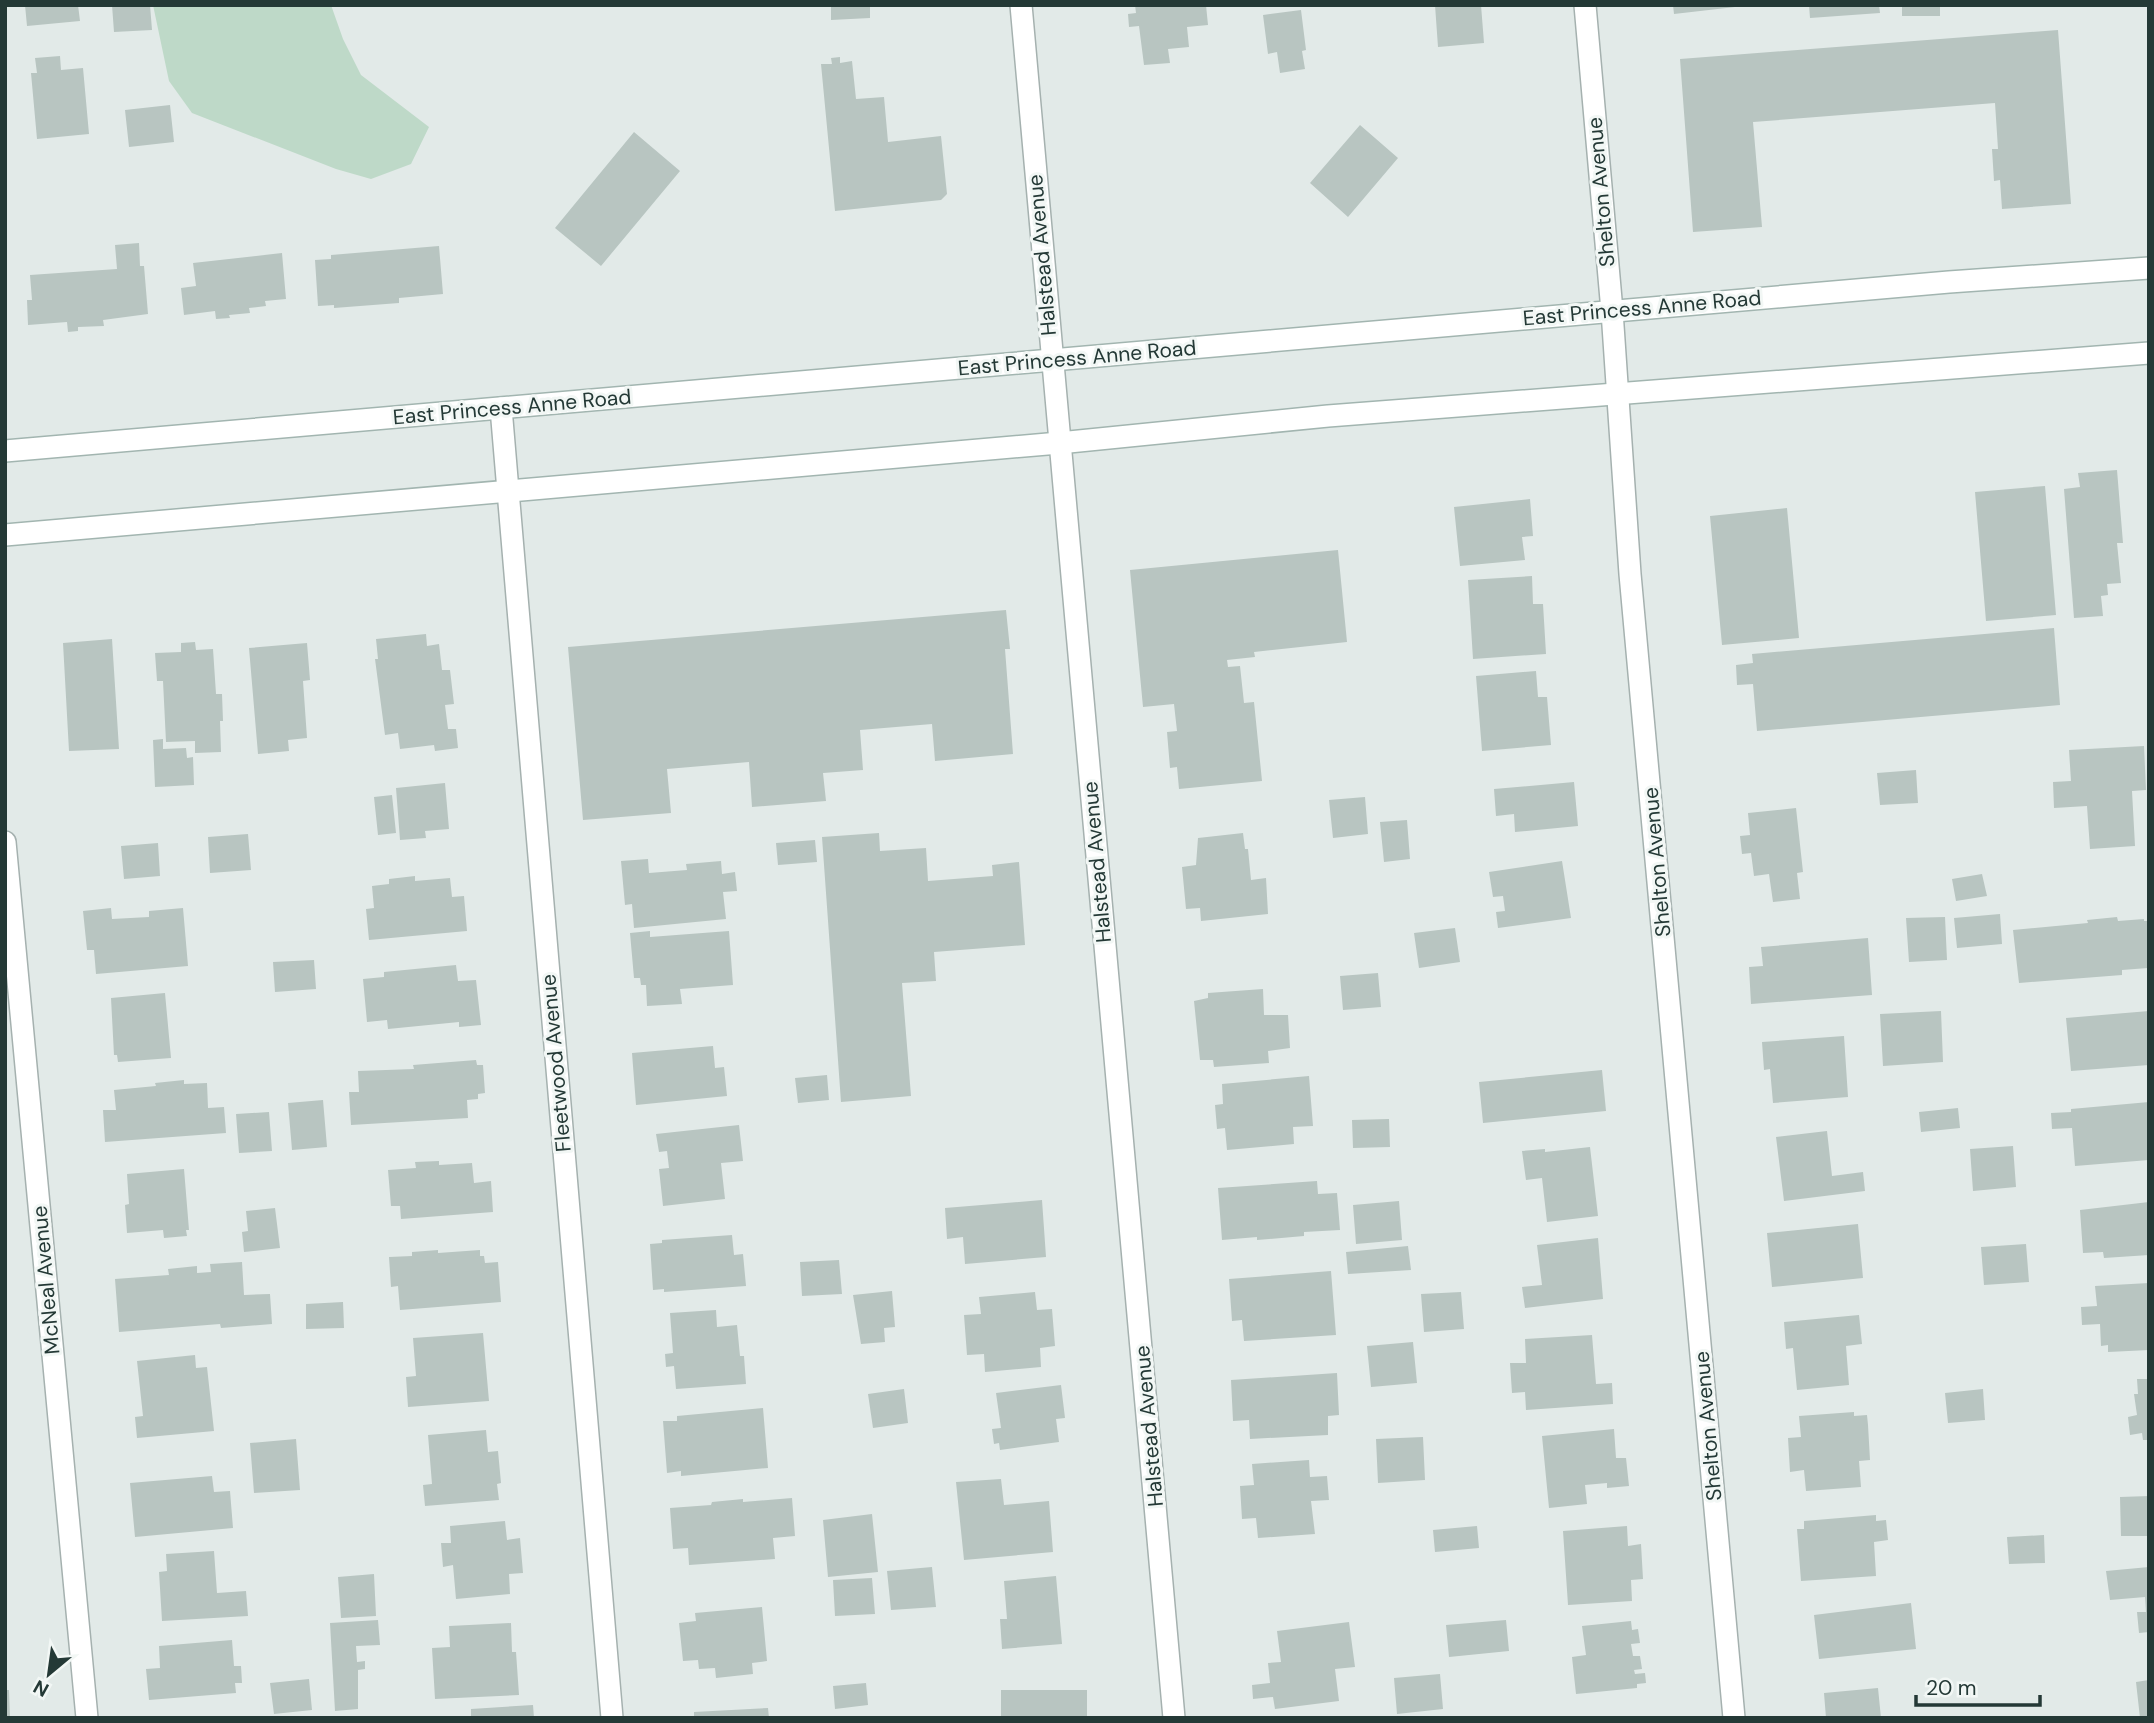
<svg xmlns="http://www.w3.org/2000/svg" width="2154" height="1723" font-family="'DM Sans',sans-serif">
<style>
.green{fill:#bed9c8}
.building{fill:#b8c5c1}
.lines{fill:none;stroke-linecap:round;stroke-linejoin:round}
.minor-casing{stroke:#a5b1af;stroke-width:24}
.secondary-casing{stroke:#a2b5b0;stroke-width:24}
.minor{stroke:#fff;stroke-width:21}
.secondary{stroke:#fff;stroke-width:21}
.labels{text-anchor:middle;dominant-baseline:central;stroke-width:6;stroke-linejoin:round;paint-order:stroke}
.street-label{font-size:21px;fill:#243936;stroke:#f2f7f5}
</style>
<rect width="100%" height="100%" fill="#e2eae8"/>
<!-- green -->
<path class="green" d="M 153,5 L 331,5 L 343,39 L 361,75 L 429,127 L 411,164 L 371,179 L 336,169 L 192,113 L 169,81 Z"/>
<!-- building -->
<path class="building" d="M 25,5 L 78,5 L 80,21 L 27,26 Z
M 112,5 L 150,5 L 152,30 L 114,32 Z
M 831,5 L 870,5 L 870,18 L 831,20 Z
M 1135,5 L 1206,5 L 1208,25 L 1187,27 L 1189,47 L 1168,49 L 1170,63 L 1144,65 L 1139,26 L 1129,27 L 1128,14 L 1136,13 Z
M 1435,5 L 1481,5 L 1484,43 L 1438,47 Z
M 1673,5 L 1734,5 L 1735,7 L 1674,14 Z
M 1809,5 L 1879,5 L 1880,13 L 1810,18 Z
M 1902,5 L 1940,5 L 1940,16 L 1902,16 Z
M 1301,10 L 1306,50 L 1302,51 L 1305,69 L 1280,73 L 1277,52 L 1268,54 L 1263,15 Z
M 2058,30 L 2071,204 L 2002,209 L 2000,180 L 1994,181 L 1992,149 L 1998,149 L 1995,103 L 1753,122 L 1762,227 L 1693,232 L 1680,59 Z
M 60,56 L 61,70 L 83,68 L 89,134 L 37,139 L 31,73 L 37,73 L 35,58 Z
M 840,57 L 840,63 L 852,61 L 856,99 L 884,97 L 888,142 L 941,136 L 947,194 L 941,200 L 835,211 L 821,64 L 832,64 L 831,58 Z
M 170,105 L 174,142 L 129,147 L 125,110 Z
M 1360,125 L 1398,158 L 1348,217 L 1310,183 Z
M 634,132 L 680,171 L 601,266 L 555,228 Z
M 139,243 L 140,266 L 144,266 L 148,314 L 103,320 L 104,326 L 78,327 L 78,331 L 68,332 L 67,322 L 28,325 L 27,300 L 32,300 L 30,275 L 117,269 L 115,245 Z
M 439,246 L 443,294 L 399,298 L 399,303 L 334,308 L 334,305 L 318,306 L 315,260 L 331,259 L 331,255 Z
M 282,253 L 286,299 L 265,301 L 266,306 L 249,308 L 250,313 L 229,315 L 230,318 L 216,319 L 215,311 L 184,315 L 181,288 L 196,286 L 193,263 Z
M 2117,470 L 2123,543 L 2117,543 L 2121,583 L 2107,584 L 2108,595 L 2101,596 L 2103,616 L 2074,618 L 2064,489 L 2080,487 L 2078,473 Z
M 2045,486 L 2056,615 L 1986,621 L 1975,492 Z
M 1530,499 L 1533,536 L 1522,537 L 1525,560 L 1460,566 L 1454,507 Z
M 1787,508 L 1799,638 L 1722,645 L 1710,516 Z
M 1338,550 L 1347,642 L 1254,652 L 1255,657 L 1227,660 L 1228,667 L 1240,666 L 1244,703 L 1254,702 L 1262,781 L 1179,789 L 1177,767 L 1170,768 L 1167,732 L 1177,731 L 1174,704 L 1143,707 L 1130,570 Z
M 1532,576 L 1533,604 L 1543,604 L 1546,654 L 1473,659 L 1468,580 Z
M 1006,610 L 1010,649 L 1005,649 L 1013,754 L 935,761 L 932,724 L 860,730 L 863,770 L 823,773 L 826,801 L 752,807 L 749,762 L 667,769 L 671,813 L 583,820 L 568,647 Z
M 2054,628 L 2060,705 L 1757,731 L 1753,684 L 1737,685 L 1736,665 L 1753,663 L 1752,654 Z
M 426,634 L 427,646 L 439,644 L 442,670 L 450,670 L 454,704 L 445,705 L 448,729 L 456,729 L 458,748 L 435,751 L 434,745 L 400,749 L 398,733 L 385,735 L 375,659 L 378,659 L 376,639 Z
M 112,639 L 119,749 L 69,751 L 63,643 Z
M 195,642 L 196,650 L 213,649 L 216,694 L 222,694 L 223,721 L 220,721 L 221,752 L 195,753 L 195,741 L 166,742 L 163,681 L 157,681 L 155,653 L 181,652 L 181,643 Z
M 307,643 L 310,680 L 303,681 L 307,738 L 288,740 L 289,751 L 258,754 L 249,648 Z
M 1536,671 L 1538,697 L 1547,697 L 1551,745 L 1482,751 L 1476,676 Z
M 163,739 L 163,749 L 186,748 L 187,758 L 193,757 L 194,785 L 155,787 L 153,740 Z
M 2144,746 L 2146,790 L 2132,791 L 2135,846 L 2090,849 L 2087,806 L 2054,808 L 2053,782 L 2071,781 L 2069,750 Z
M 1916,770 L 1918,803 L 1880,805 L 1877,773 Z
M 1574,782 L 1578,826 L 1515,832 L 1514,814 L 1496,816 L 1494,789 Z
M 445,783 L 449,829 L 425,831 L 426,838 L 400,840 L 396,788 Z
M 392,795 L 396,833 L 378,835 L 374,797 Z
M 1365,797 L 1368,834 L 1333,838 L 1329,800 Z
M 1796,808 L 1803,872 L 1797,873 L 1800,899 L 1773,902 L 1769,874 L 1754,876 L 1751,853 L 1742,854 L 1740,836 L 1750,835 L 1748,813 Z
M 1407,820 L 1410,859 L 1384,862 L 1380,822 Z
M 879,833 L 880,851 L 926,848 L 928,881 L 993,876 L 992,865 L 1019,862 L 1025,945 L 934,952 L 936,981 L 902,983 L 911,1096 L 841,1102 L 822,837 Z
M 1243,833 L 1245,849 L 1248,849 L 1251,880 L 1266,878 L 1268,914 L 1201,921 L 1200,908 L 1186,909 L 1182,867 L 1196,865 L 1198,838 Z
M 248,834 L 251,870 L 210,873 L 208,837 Z
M 815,840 L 817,862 L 778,865 L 776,843 Z
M 158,843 L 160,876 L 124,879 L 121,846 Z
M 648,859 L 649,873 L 687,870 L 686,864 L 721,861 L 722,874 L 735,872 L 737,891 L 723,892 L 726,919 L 634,928 L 632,904 L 625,905 L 621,861 Z
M 1562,861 L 1571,918 L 1498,928 L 1496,912 L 1505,911 L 1503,896 L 1493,897 L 1489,872 Z
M 1982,874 L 1987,896 L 1956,901 L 1952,879 Z
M 415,876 L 415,881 L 450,878 L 452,897 L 464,896 L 467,931 L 369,940 L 366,909 L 374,908 L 372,886 L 389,884 L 389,879 Z
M 111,908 L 112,919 L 149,917 L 149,911 L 183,908 L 188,966 L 96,974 L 94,950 L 87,950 L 83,911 Z
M 2000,914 L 2002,944 L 1957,948 L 1954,918 Z
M 1945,917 L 1947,960 L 1909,962 L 1906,918 Z
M 2117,917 L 2118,921 L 2144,919 L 2144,921 L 2149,921 L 2148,968 L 2122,970 L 2122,975 L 2019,983 L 2013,930 L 2088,923 L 2087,920 Z
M 1455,928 L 1460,962 L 1419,968 L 1414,933 Z
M 650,931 L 650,937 L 729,931 L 733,985 L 680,989 L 682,1004 L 647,1006 L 646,985 L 641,985 L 640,978 L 634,978 L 630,933 Z
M 1868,938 L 1872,995 L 1751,1004 L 1749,967 L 1763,966 L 1761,947 Z
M 314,960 L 316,989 L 275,992 L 273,962 Z
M 456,965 L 458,981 L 476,980 L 481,1025 L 459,1027 L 459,1022 L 388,1029 L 387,1020 L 367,1022 L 363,979 L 384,977 L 384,972 Z
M 1378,973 L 1381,1007 L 1343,1010 L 1340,976 Z
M 1263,989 L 1264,1015 L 1288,1015 L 1290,1048 L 1268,1051 L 1269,1063 L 1214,1067 L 1213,1060 L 1200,1060 L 1194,1001 L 1208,998 L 1208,993 Z
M 165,993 L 171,1058 L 118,1062 L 117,1055 L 114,1055 L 111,998 Z
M 1941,1011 L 1943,1062 L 1883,1066 L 1880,1014 Z
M 2149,1011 L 2149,1065 L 2071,1071 L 2066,1018 Z
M 1844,1036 L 1848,1097 L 1773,1103 L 1770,1069 L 1764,1070 L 1762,1042 Z
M 713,1046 L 715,1068 L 724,1067 L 727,1096 L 636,1105 L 632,1053 Z
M 476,1060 L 477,1065 L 483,1065 L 485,1093 L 478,1094 L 478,1099 L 467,1100 L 468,1118 L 351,1125 L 349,1092 L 359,1092 L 358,1071 L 414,1069 L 413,1065 Z
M 1602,1070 L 1606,1111 L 1483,1123 L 1479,1082 Z
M 827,1075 L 829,1100 L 798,1103 L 795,1078 Z
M 1309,1076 L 1313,1126 L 1293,1127 L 1294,1144 L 1227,1150 L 1225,1128 L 1217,1129 L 1215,1105 L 1223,1104 L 1222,1084 Z
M 184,1080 L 184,1084 L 207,1083 L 208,1108 L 224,1107 L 226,1133 L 105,1142 L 103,1110 L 116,1110 L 114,1090 L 156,1086 L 155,1083 Z
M 323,1100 L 327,1147 L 292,1150 L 288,1103 Z
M 2149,1102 L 2149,1160 L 2075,1166 L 2072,1128 L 2052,1129 L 2051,1113 L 2071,1112 L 2071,1109 Z
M 1958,1108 L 1960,1128 L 1921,1132 L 1919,1112 Z
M 269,1112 L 272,1151 L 239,1153 L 236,1114 Z
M 1389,1119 L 1390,1147 L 1353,1148 L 1352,1120 Z
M 739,1125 L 743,1161 L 721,1163 L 725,1199 L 663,1206 L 659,1169 L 669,1168 L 667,1151 L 659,1152 L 656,1134 Z
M 1827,1131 L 1832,1176 L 1863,1172 L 1865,1191 L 1784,1201 L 1776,1137 Z
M 2013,1146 L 2016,1187 L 1973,1191 L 1970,1149 Z
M 1590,1147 L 1598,1216 L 1547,1222 L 1542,1178 L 1526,1180 L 1522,1151 L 1545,1149 L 1545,1152 Z
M 439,1161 L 439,1165 L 472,1163 L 474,1183 L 491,1181 L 493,1212 L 401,1219 L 400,1206 L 391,1206 L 388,1170 L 416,1168 L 415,1162 Z
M 184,1169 L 189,1230 L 186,1230 L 187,1236 L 164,1238 L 163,1230 L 127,1233 L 125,1205 L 129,1204 L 127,1174 Z
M 1317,1181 L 1318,1194 L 1337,1193 L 1340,1230 L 1304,1232 L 1304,1236 L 1257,1240 L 1257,1237 L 1222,1240 L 1218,1188 Z
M 1042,1200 L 1046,1257 L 965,1264 L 963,1237 L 947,1239 L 945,1208 Z
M 1399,1201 L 1402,1240 L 1356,1244 L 1353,1205 Z
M 2149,1202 L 2149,1255 L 2104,1258 L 2103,1252 L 2083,1253 L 2080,1210 Z
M 275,1208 L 280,1248 L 244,1252 L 242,1232 L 248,1231 L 246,1211 Z
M 1858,1224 L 1863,1278 L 1772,1287 L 1767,1233 Z
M 732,1235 L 734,1255 L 743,1254 L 746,1286 L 664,1292 L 664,1289 L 653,1290 L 650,1244 L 662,1243 L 662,1240 Z
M 1598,1238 L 1603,1299 L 1525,1308 L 1522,1287 L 1542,1285 L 1537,1245 Z
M 2026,1244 L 2029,1282 L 1984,1285 L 1981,1247 Z
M 1408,1246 L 1411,1270 L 1348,1274 L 1346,1252 Z
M 438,1250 L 438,1253 L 480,1250 L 480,1256 L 484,1256 L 485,1263 L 498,1262 L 501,1302 L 400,1310 L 398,1286 L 391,1287 L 389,1257 L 412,1256 L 412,1252 Z
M 839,1260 L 842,1294 L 802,1296 L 800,1262 Z
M 242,1262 L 244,1295 L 270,1294 L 272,1324 L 221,1328 L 220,1324 L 119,1332 L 115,1279 L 169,1275 L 168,1269 L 197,1266 L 197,1273 L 211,1272 L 210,1264 Z
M 1331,1271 L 1336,1335 L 1244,1341 L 1242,1320 L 1232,1321 L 1229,1279 Z
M 2149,1283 L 2149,1350 L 2108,1352 L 2108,1345 L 2101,1346 L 2100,1324 L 2082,1325 L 2081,1307 L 2097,1306 L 2095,1286 Z
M 892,1291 L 895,1327 L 884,1328 L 885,1342 L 861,1344 L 853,1295 Z
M 1035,1292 L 1037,1310 L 1052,1309 L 1055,1346 L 1040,1348 L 1041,1367 L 985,1372 L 984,1354 L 967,1355 L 964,1315 L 981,1314 L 979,1297 Z
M 1461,1292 L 1464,1329 L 1424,1332 L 1421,1294 Z
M 343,1302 L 344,1328 L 306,1329 L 306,1304 Z
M 716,1310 L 717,1327 L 737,1325 L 740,1356 L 744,1356 L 746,1384 L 676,1389 L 674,1366 L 666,1367 L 665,1354 L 673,1353 L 670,1313 Z
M 1859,1315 L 1862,1344 L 1846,1346 L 1849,1385 L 1797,1390 L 1793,1348 L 1786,1349 L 1784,1322 Z
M 483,1333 L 489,1401 L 408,1407 L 406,1377 L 416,1376 L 413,1338 Z
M 1592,1335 L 1596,1384 L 1612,1383 L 1613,1404 L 1526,1410 L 1525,1392 L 1512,1393 L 1510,1363 L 1526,1363 L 1525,1339 Z
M 1413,1342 L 1417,1383 L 1371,1387 L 1367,1346 Z
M 195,1355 L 196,1368 L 207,1367 L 214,1431 L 137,1438 L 135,1417 L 143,1416 L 137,1361 Z
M 1337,1373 L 1339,1415 L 1328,1416 L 1328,1435 L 1250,1439 L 1249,1420 L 1233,1421 L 1231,1380 Z
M 2137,1379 L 2149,1379 L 2149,1440 L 2143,1440 L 2142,1433 L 2130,1435 L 2128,1417 L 2137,1415 L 2134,1394 L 2138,1394 Z
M 1061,1385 L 1065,1418 L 1056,1419 L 1059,1442 L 1000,1450 L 999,1443 L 994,1444 L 992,1429 L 1001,1428 L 996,1393 Z
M 904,1389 L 908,1423 L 873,1428 L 868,1394 Z
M 1983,1389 L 1985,1420 L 1948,1423 L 1945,1393 Z
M 763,1408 L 768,1468 L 681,1476 L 681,1471 L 667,1473 L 663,1421 L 677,1421 L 677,1416 Z
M 1854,1412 L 1854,1416 L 1867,1415 L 1868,1425 L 1870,1460 L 1859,1461 L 1861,1487 L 1806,1491 L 1804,1470 L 1790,1472 L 1788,1438 L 1801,1437 L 1799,1416 Z
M 1614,1429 L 1616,1458 L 1626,1458 L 1629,1486 L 1607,1488 L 1607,1483 L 1585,1485 L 1587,1504 L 1549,1508 L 1542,1436 Z
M 486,1430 L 488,1452 L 498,1451 L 501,1483 L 497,1484 L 499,1500 L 425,1506 L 423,1485 L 432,1484 L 428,1435 Z
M 1423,1437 L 1425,1480 L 1378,1483 L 1376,1439 Z
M 296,1439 L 300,1490 L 254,1493 L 250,1443 Z
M 1309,1460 L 1310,1477 L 1327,1476 L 1329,1500 L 1311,1501 L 1315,1534 L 1258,1538 L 1256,1518 L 1242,1519 L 1240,1486 L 1254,1485 L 1252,1464 Z
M 212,1476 L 214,1492 L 230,1491 L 233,1528 L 135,1537 L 130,1483 Z
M 1001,1479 L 1004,1505 L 1049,1501 L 1053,1552 L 964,1560 L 956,1482 Z
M 2149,1496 L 2149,1536 L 2121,1536 L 2120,1497 Z
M 792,1498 L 795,1536 L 773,1538 L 775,1559 L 689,1565 L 688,1548 L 673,1549 L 670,1508 L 711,1505 L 712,1502 L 743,1499 L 743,1502 Z
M 872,1514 L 878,1572 L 828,1577 L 823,1520 Z
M 1876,1515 L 1876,1521 L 1886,1520 L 1888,1540 L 1874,1542 L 1876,1576 L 1801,1581 L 1797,1529 L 1804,1529 L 1804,1521 Z
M 505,1521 L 507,1540 L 520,1538 L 523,1573 L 509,1574 L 510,1594 L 456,1599 L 453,1565 L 443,1567 L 441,1543 L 451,1543 L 450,1526 Z
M 1477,1526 L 1479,1548 L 1435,1552 L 1433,1530 Z
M 1627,1526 L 1628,1546 L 1641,1544 L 1643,1579 L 1631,1580 L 1632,1601 L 1568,1605 L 1563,1531 Z
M 2044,1535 L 2045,1563 L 2009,1564 L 2007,1537 Z
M 214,1551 L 217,1593 L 246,1591 L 248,1616 L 162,1621 L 159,1572 L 167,1571 L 166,1554 Z
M 932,1567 L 936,1607 L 891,1610 L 887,1571 Z
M 2149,1567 L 2149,1632 L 2139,1633 L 2137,1612 L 2146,1612 L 2145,1597 L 2110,1600 L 2106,1571 Z
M 374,1574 L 376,1616 L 341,1618 L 338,1577 Z
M 1056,1576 L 1062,1644 L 1002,1649 L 1000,1619 L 1007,1619 L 1004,1581 Z
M 872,1578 L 875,1614 L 835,1616 L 833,1580 Z
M 1911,1603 L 1916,1649 L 1819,1659 L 1814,1615 Z
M 762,1607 L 767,1661 L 752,1663 L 753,1674 L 716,1678 L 715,1668 L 699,1669 L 698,1660 L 683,1661 L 679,1623 L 696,1621 L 695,1613 Z
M 378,1620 L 380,1645 L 356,1646 L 357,1662 L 365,1661 L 365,1669 L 358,1670 L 358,1709 L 335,1711 L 330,1623 Z
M 1506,1620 L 1509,1651 L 1449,1657 L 1446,1625 Z
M 1631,1621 L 1632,1630 L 1638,1629 L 1640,1643 L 1631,1644 L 1633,1656 L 1640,1656 L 1642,1669 L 1634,1670 L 1635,1674 L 1645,1673 L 1646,1683 L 1637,1684 L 1637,1688 L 1576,1694 L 1572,1657 L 1586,1655 L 1582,1626 Z
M 1349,1622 L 1355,1667 L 1335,1669 L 1339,1701 L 1275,1709 L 1273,1697 L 1253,1699 L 1252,1685 L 1270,1683 L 1268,1663 L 1281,1662 L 1277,1631 Z
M 511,1623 L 512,1652 L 516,1652 L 519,1695 L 435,1699 L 432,1648 L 450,1647 L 449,1626 Z
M 232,1640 L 234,1666 L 241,1666 L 242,1683 L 235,1683 L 236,1693 L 149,1700 L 146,1669 L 160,1668 L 159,1646 Z
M 1440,1674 L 1443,1709 L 1397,1714 L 1394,1678 Z
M 309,1679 L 312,1710 L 274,1714 L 270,1683 Z
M 2149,1680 L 2149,1718 L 2140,1718 L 2136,1682 Z
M 866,1683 L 868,1705 L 835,1709 L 833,1686 Z
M 1878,1688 L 1881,1718 L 1826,1718 L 1824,1693 Z
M 5,1690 L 9,1690 L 10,1718 L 5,1718 Z
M 1001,1690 L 1087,1690 L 1087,1718 L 1001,1718 Z
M 533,1705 L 534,1718 L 471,1718 L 471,1709 Z
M 768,1708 L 769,1718 L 694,1718 L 694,1712 Z"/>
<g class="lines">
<defs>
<path id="minor" d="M 1021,5 L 1174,1718
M 1585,5 L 1612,311 L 1630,574 L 1734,1718
M 501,408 L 612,1718
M 5,842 L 87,1718"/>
<path id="secondary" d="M 5,451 L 1949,282 L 2149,268
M 5,535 L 1059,443 L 1328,416 L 2149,353"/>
</defs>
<!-- minor casing -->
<use href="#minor" class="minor-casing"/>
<!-- secondary casing -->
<use href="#secondary" class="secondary-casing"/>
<!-- minor -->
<use href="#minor" class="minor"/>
<!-- secondary -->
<use href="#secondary" class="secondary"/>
</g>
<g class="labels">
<!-- street labels -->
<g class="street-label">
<text transform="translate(1601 192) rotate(-95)">Shelton Avenue</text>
<text transform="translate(1042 255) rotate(-95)">Halstead Avenue</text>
<text transform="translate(1642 308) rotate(-5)">East Princess Anne Road</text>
<text transform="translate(1077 358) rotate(-5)">East Princess Anne Road</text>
<text transform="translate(512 407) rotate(-5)">East Princess Anne Road</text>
<text transform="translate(1097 862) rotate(-95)">Halstead Avenue</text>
<text transform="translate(1657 862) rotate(-95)">Shelton Avenue</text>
<text transform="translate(556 1063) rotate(-95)">Fleetwood Avenue</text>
<text transform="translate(46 1280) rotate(-95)">McNeal Avenue</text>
<text transform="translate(1149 1426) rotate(-95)">Halstead Avenue</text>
<text transform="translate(1708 1426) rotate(-95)">Shelton Avenue</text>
</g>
</g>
<!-- border -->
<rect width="2154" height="1723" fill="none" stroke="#243936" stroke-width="14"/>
<!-- north arrow -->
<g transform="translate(49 1674) rotate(209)" stroke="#f2f7f5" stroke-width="5" paint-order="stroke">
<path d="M0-5L12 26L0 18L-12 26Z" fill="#243936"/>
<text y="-10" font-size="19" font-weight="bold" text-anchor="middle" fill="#243936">N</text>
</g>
<!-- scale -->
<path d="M1916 1695v10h124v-10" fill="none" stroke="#243936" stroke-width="3.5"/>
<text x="1926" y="1695" font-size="21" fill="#243936" stroke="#f2f7f5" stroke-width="5" paint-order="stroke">20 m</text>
</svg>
